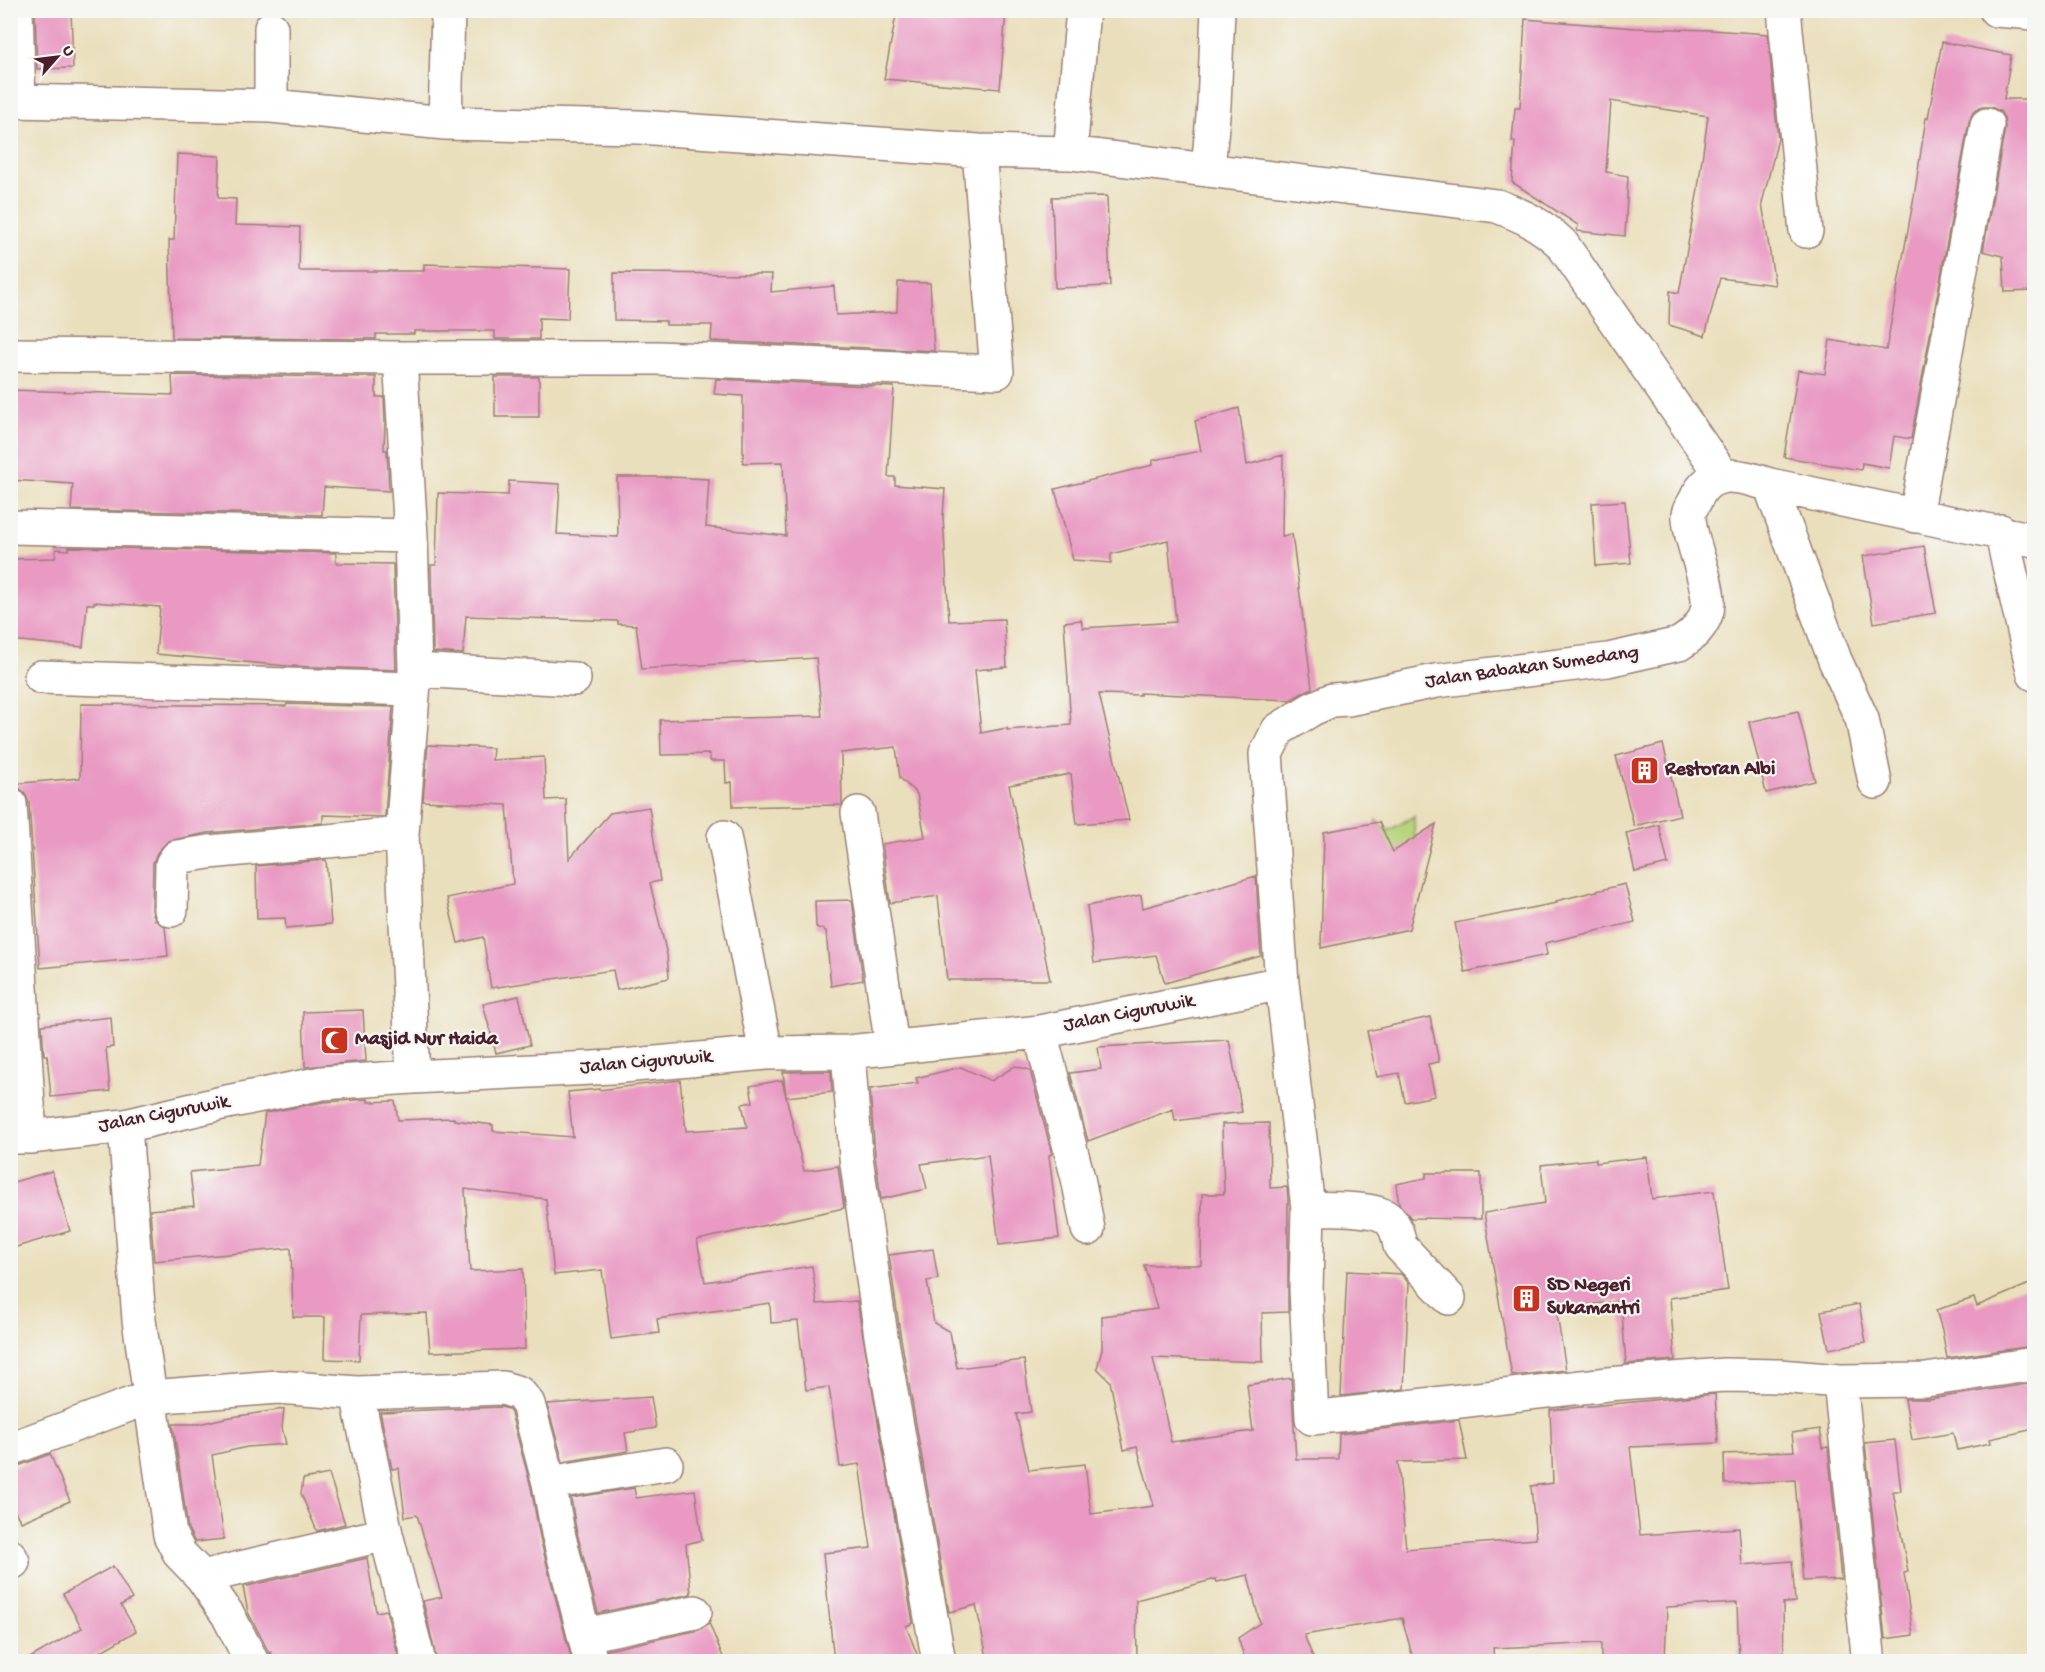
<svg xmlns="http://www.w3.org/2000/svg" width="2045" height="1672" font-family="'Gochi Hand',sans-serif">
<style>
.green{fill:#b6d57c;stroke:#807a54;stroke-width:1.5}
.building{fill:#e999c2}
.lines{fill:none;stroke-linecap:round;stroke-linejoin:round}
.minor-casing{stroke:#9a7f74;stroke-width:36}
.minor{stroke:#fff;stroke-width:33}
.labels{text-anchor:middle;dominant-baseline:central;stroke-width:4.5;stroke-linejoin:round;paint-order:stroke}
.street-label{font-size:20px;fill:#4a1f2b;stroke:#f6f6f2}
.poi-label{font-size:20px;font-weight:bold;fill:#4a1f2b;stroke:#f6f6f2;text-anchor:start}
</style>
<rect width="100%" height="100%" fill="#f6f6f2"/>
<filter id="ink" filterUnits="userSpaceOnUse"><feTurbulence type="fractalNoise" baseFrequency=".0167" numOctaves="2"/><feDisplacementMap in="SourceGraphic" scale="12" xChannelSelector="R" yChannelSelector="G"/><feConvolveMatrix kernelMatrix="1 2 1 2 8 2 1 2 1" color-interpolation-filters="sRGB"/></filter>
<filter id="wash" filterUnits="userSpaceOnUse"><feTurbulence type="fractalNoise" baseFrequency=".008" numOctaves="4" result="noise"/><feDisplacementMap in="SourceGraphic" scale="24" xChannelSelector="R" yChannelSelector="G"/><feGaussianBlur stdDeviation="1.35" result="paint"/><feColorMatrix in="noise" values="0 0 0 0 0 0 0 0 0 0 0 0 0 0 0 0 0 1.4 0 .05"/><feComposite in="paint" operator="in"/></filter>
<g filter="url(#wash)">
<rect width="100%" height="100%" fill="#eadfbc"/>
<!-- green -->
<path class="green" d="M 1414,816 L 1416,877 L 1383,881 L 1376,820 L 1388,831 Z"/>
<g id="blocks">
<!-- building -->
<path class="building" d="M 35,10 L 71,10 L 73,68 L 37,69 Z
M 897,10 L 1006,10 L 1000,89 L 884,79 Z
M 1525,19 L 1635,28 L 1711,30 L 1768,34 L 1778,139 L 1762,203 L 1775,285 L 1720,278 L 1705,336 L 1669,325 L 1670,291 L 1679,293 L 1697,195 L 1708,116 L 1611,101 L 1606,172 L 1628,176 L 1625,236 L 1577,231 L 1578,225 L 1512,182 L 1515,141 L 1512,141 L 1515,108 L 1520,108 Z
M 1942,42 L 2011,55 L 2004,99 L 2034,99 L 2034,291 L 2005,292 L 2003,256 L 1983,251 L 2005,128 L 2004,118 L 2000,111 L 1991,107 L 1981,107 L 1973,112 L 1969,122 L 1911,439 L 1894,436 L 1889,468 L 1862,463 L 1861,470 L 1784,457 L 1798,370 L 1825,374 L 1830,340 L 1886,350 L 1914,197 L 1926,118 L 1928,118 Z
M 177,154 L 220,156 L 218,198 L 236,199 L 235,225 L 300,227 L 299,271 L 424,271 L 424,264 L 570,269 L 568,319 L 539,318 L 539,339 L 495,339 L 495,331 L 414,331 L 414,334 L 376,334 L 376,339 L 172,338 L 169,240 L 174,240 Z
M 1107,196 L 1110,286 L 1055,288 L 1052,197 Z
M 614,273 L 772,274 L 771,292 L 834,286 L 836,315 L 897,312 L 898,282 L 930,283 L 934,351 L 711,341 L 712,325 L 666,325 L 666,321 L 614,320 Z
M 172,375 L 376,377 L 376,397 L 384,397 L 385,423 L 384,450 L 387,450 L 389,491 L 324,487 L 322,515 L 71,510 L 73,484 L 10,480 L 10,390 L 173,395 Z
M 495,377 L 539,377 L 539,417 L 495,417 Z
M 716,379 L 894,387 L 888,477 L 895,477 L 895,485 L 945,489 L 943,516 L 949,621 L 1004,619 L 1007,667 L 975,670 L 981,733 L 1007,728 L 1007,730 L 1071,725 L 1064,622 L 1081,620 L 1083,628 L 1176,622 L 1168,540 L 1111,554 L 1111,563 L 1073,560 L 1055,489 L 1153,465 L 1153,460 L 1201,451 L 1195,421 L 1239,408 L 1247,465 L 1283,455 L 1282,536 L 1292,534 L 1312,688 L 1290,700 L 1140,693 L 1140,695 L 1099,694 L 1129,820 L 1077,824 L 1071,774 L 1009,785 L 1050,980 L 947,980 L 938,896 L 890,903 L 882,844 L 925,837 L 917,794 L 900,778 L 896,747 L 841,753 L 842,805 L 733,807 L 732,782 L 726,783 L 725,761 L 710,761 L 710,754 L 661,755 L 660,720 L 822,716 L 816,658 L 642,669 L 636,625 L 618,624 L 618,621 L 466,616 L 463,654 L 433,652 L 431,565 L 436,565 L 438,493 L 508,495 L 509,481 L 560,484 L 557,534 L 618,537 L 617,477 L 669,477 L 709,479 L 706,527 L 786,536 L 783,462 L 743,463 L 743,396 L 714,394 Z
M 1625,501 L 1631,563 L 1596,566 L 1592,503 Z
M 1924,546 L 1936,613 L 1874,623 L 1863,556 Z
M 69,547 L 336,553 L 336,563 L 393,564 L 396,670 L 288,666 L 156,654 L 160,607 L 94,602 L 94,604 L 87,604 L 83,647 L 10,640 L 10,559 L 55,558 L 56,549 L 69,550 Z
M 81,704 L 286,706 L 287,704 L 393,707 L 385,817 L 323,815 L 323,823 L 207,833 L 168,841 L 157,853 L 153,863 L 152,910 L 155,920 L 165,927 L 168,956 L 40,968 L 29,803 L 25,793 L 19,788 L 10,784 L 80,778 Z
M 1798,711 L 1815,781 L 1766,793 L 1749,722 Z
M 1663,744 L 1680,815 L 1634,826 L 1616,756 Z
M 428,745 L 493,748 L 492,760 L 544,757 L 546,800 L 566,799 L 569,859 L 610,813 L 649,807 L 660,881 L 650,883 L 667,955 L 669,978 L 617,990 L 613,970 L 491,988 L 483,937 L 458,943 L 447,898 L 513,884 L 507,805 L 423,801 Z
M 1379,822 L 1393,852 L 1436,824 L 1409,929 L 1321,948 L 1324,832 Z
M 1659,825 L 1668,864 L 1635,872 L 1626,833 Z
M 326,860 L 331,924 L 286,928 L 285,918 L 257,919 L 256,866 Z
M 1256,876 L 1261,956 L 1165,983 L 1156,955 L 1094,963 L 1087,906 L 1141,895 L 1143,908 Z
M 1625,884 L 1635,922 L 1545,943 L 1547,955 L 1465,972 L 1455,923 L 1557,903 L 1556,901 Z
M 852,900 L 863,980 L 831,986 L 826,931 L 816,927 L 815,901 Z
M 519,996 L 530,1045 L 496,1053 L 483,1004 Z
M 363,1010 L 366,1061 L 305,1067 L 303,1012 Z
M 111,1017 L 113,1047 L 106,1048 L 110,1091 L 51,1097 L 47,1055 L 44,1055 L 42,1025 Z
M 1430,1017 L 1439,1062 L 1428,1064 L 1435,1096 L 1405,1102 L 1399,1073 L 1377,1077 L 1367,1031 Z
M 1229,1040 L 1242,1112 L 1175,1121 L 1173,1109 L 1088,1141 L 1070,1073 L 1101,1069 L 1098,1047 Z
M 1015,1066 L 1030,1070 L 1052,1154 L 1049,1155 L 1059,1238 L 999,1245 L 988,1155 L 921,1164 L 927,1189 L 881,1199 L 875,1155 L 870,1089 L 918,1083 L 916,1078 L 961,1067 L 991,1081 Z
M 831,1071 L 832,1092 L 786,1097 L 783,1072 Z
M 680,1080 L 686,1131 L 747,1127 L 742,1104 L 753,1102 L 750,1086 L 782,1080 L 804,1171 L 838,1166 L 844,1208 L 697,1240 L 705,1282 L 812,1266 L 817,1304 L 857,1301 L 913,1623 L 906,1626 L 920,1662 L 834,1662 L 823,1553 L 871,1548 L 859,1464 L 840,1467 L 829,1387 L 806,1390 L 798,1321 L 771,1323 L 770,1303 L 657,1319 L 659,1333 L 611,1339 L 602,1270 L 554,1275 L 546,1199 L 465,1189 L 470,1271 L 523,1269 L 525,1349 L 430,1352 L 427,1313 L 361,1315 L 359,1360 L 324,1359 L 325,1317 L 293,1317 L 291,1248 L 154,1261 L 150,1210 L 194,1206 L 190,1172 L 258,1165 L 265,1113 L 324,1102 L 368,1099 L 368,1102 L 395,1101 L 398,1120 L 454,1118 L 454,1120 L 493,1125 L 493,1131 L 573,1137 L 568,1092 L 599,1089 L 599,1090 Z
M 1269,1123 L 1270,1188 L 1287,1187 L 1288,1200 L 1288,1312 L 1262,1313 L 1263,1362 L 1153,1358 L 1171,1442 L 1253,1431 L 1247,1385 L 1291,1378 L 1296,1459 L 1338,1459 L 1339,1434 L 1459,1420 L 1467,1460 L 1398,1462 L 1406,1549 L 1536,1539 L 1531,1486 L 1553,1483 L 1550,1410 L 1715,1394 L 1718,1443 L 1630,1447 L 1640,1535 L 1739,1528 L 1742,1565 L 1792,1561 L 1795,1602 L 1783,1603 L 1784,1662 L 1739,1661 L 1737,1603 L 1667,1607 L 1665,1660 L 1601,1658 L 1601,1643 L 1493,1648 L 1494,1662 L 1414,1662 L 1402,1618 L 1304,1635 L 1315,1662 L 1246,1662 L 1238,1638 L 1260,1623 L 1248,1575 L 1217,1582 L 1216,1579 L 1136,1600 L 1137,1662 L 1073,1662 L 1070,1655 L 1038,1662 L 988,1662 L 976,1605 L 949,1612 L 900,1333 L 889,1255 L 933,1249 L 938,1279 L 927,1281 L 934,1323 L 950,1332 L 957,1368 L 1024,1360 L 1031,1412 L 1016,1414 L 1029,1470 L 1085,1464 L 1091,1514 L 1154,1506 L 1137,1447 L 1124,1450 L 1110,1381 L 1097,1368 L 1102,1350 L 1102,1316 L 1157,1309 L 1144,1265 L 1201,1265 L 1202,1194 L 1224,1194 L 1222,1124 Z
M 1647,1157 L 1652,1199 L 1714,1191 L 1728,1290 L 1670,1298 L 1675,1360 L 1626,1364 L 1621,1301 L 1556,1308 L 1566,1370 L 1512,1376 L 1484,1213 L 1545,1203 L 1541,1165 L 1596,1159 L 1596,1163 Z
M 52,1171 L 70,1231 L 16,1247 L 10,1229 L 10,1183 Z
M 1426,1173 L 1481,1173 L 1481,1219 L 1411,1218 L 1399,1204 L 1396,1184 L 1426,1178 Z
M 1347,1271 L 1401,1274 L 1409,1283 L 1404,1389 L 1341,1396 Z
M 2034,1282 L 2034,1346 L 1947,1358 L 1942,1330 L 1936,1310 L 1974,1298 L 1977,1306 Z
M 1859,1304 L 1866,1342 L 1829,1349 L 1821,1311 Z
M 2034,1383 L 2034,1429 L 1990,1439 L 1991,1443 L 1957,1450 L 1953,1433 L 1912,1440 L 1905,1399 L 1929,1399 Z
M 651,1397 L 656,1428 L 625,1433 L 628,1451 L 563,1462 L 547,1404 Z
M 501,1407 L 508,1409 L 511,1413 L 531,1487 L 540,1538 L 572,1662 L 437,1662 L 423,1601 L 442,1597 L 417,1515 L 405,1517 L 399,1468 L 392,1469 L 380,1412 Z
M 284,1409 L 282,1428 L 286,1444 L 247,1447 L 212,1455 L 224,1539 L 195,1542 L 188,1529 L 173,1424 L 199,1424 L 225,1418 Z
M 1820,1429 L 1823,1448 L 1828,1447 L 1841,1579 L 1803,1581 L 1795,1480 L 1725,1484 L 1724,1454 L 1794,1451 L 1792,1433 Z
M 1895,1440 L 1901,1491 L 1893,1491 L 1908,1572 L 1904,1573 L 1913,1635 L 1885,1639 L 1865,1443 Z
M 50,1454 L 70,1501 L 21,1522 L 10,1503 L 10,1469 Z
M 329,1474 L 345,1524 L 317,1531 L 301,1494 L 303,1479 Z
M 634,1488 L 636,1498 L 695,1490 L 702,1540 L 686,1544 L 691,1594 L 598,1613 L 576,1529 L 571,1498 Z
M 367,1558 L 376,1612 L 386,1610 L 400,1662 L 275,1662 L 271,1652 L 269,1653 L 248,1612 L 243,1587 Z
M 113,1566 L 132,1599 L 121,1605 L 136,1631 L 83,1662 L 23,1662 L 82,1628 L 63,1594 Z
M 709,1623 L 725,1662 L 609,1662 L 607,1650 L 699,1630 Z"/>
</g>
</g>
<g filter="url(#ink)">
<use href="#blocks" fill-opacity="0" stroke="#9a7f74" stroke-width="1.5"/>
<g class="lines">
<defs>
<path id="minor" d="M 16,10 L 19,101
M 1784,10 L 1806,231
M 1996,10 L 2034,13
M 271,28 L 271,106
M 10,101 L 271,106 L 445,123 L 639,127 L 979,151 L 1070,153 L 1497,206 C 1523,216 1541,224 1562,244 L 1722,475
M 445,123 L 448,10
M 1070,153 L 1083,10
M 1208,169 L 1214,105 L 1218,10
M 10,355 L 400,358 L 657,358 L 997,372 L 979,151
M 400,358 L 411,536 L 415,670 L 402,834 L 413,1077
M 1770,485 L 1835,660 L 1862,719 L 1875,782
M 1916,516 L 1987,125
M 10,527 L 411,536
M 2001,531 L 2034,674
M 2034,540 L 1770,485 C 1741,476 1710,465 1695,501 C 1692,506 1688,512 1689,518 C 1691,545 1706,572 1708,600 C 1709,619 1695,635 1679,644 L 1608,660 L 1436,681 L 1348,699 L 1332,700 L 1312,709 L 1278,730 L 1266,754 L 1282,983 L 1308,1208 L 1306,1290 L 1312,1418 L 1608,1384 L 1724,1375 L 1779,1376 L 1840,1381 L 1926,1380 L 2034,1364
M 415,670 L 574,679
M 41,677 L 413,689
M 10,804 L 30,1137
M 858,813 L 892,1047
M 724,837 L 766,1053
M 171,910 L 172,864 L 177,857 L 209,852 L 402,834
M 1040,1032 L 1078,1178 L 1088,1229
M 848,1052 L 856,1157 L 881,1336 L 939,1662
M 125,1126 L 139,1320 L 170,1535 L 180,1554 L 202,1577 L 228,1615 L 252,1662
M 10,1137 L 30,1137 L 125,1126 L 222,1103 L 322,1083 L 413,1077 L 612,1067 L 766,1053 L 848,1052 L 1040,1032 L 1282,983
M 1308,1208 C 1326,1209 1372,1207 1386,1217 C 1396,1224 1398,1235 1400,1246 L 1449,1298
M 1840,1381 L 1868,1654
M 357,1393 L 386,1534 L 419,1662
M 10,1449 L 150,1397 L 278,1387 L 357,1393 L 503,1388 L 519,1393 L 528,1404 L 549,1483 L 558,1533 L 591,1662
M 549,1483 L 666,1464
M 10,1556 L 13,1562
M 202,1577 L 386,1534
M 585,1635 L 695,1612"/>
</defs>
<!-- minor casing -->
<use href="#minor" class="minor-casing"/>
<!-- minor -->
<use href="#minor" class="minor"/>
</g>
</g>
<!-- icons -->
<defs>
<symbol id="building-square" viewBox="-11 -11 22 22"><rect x="-9" y="-9" width="18" height="18" rx="4" fill="#c8321e" stroke="#f6f6f2"/><path d="M-4-6H4V6H1V3H-1V6H-4ZM-2.5-4.3h1.7v1.8h-1.7ZM.8-4.3h1.7v1.8H.8ZM-2.5-1h1.7V.8h-1.7ZM.8-1h1.7V.8H.8Z" fill="#fff"/></symbol>
<symbol id="mosque-square" viewBox="-11 -11 22 22"><rect x="-9" y="-9" width="18" height="18" rx="4" fill="#c8321e" stroke="#f6f6f2"/><path d="M3.5-4.9A6 6 0 1 0 3.5 4.9A5 5 0 1 1 3.5-4.9Z" fill="#fff"/></symbol>
</defs>
<g fill-rule="evenodd">
<use href="#building-square" x="1628" y="754" width="33" height="33"/>
<use href="#mosque-square" x="318" y="1024" width="33" height="33"/>
<use href="#building-square" x="1510" y="1282" width="33" height="33"/>
</g>
<g class="labels">
<!-- street labels -->
<g class="street-label">
<text transform="translate(1532 668) rotate(-8)">Jalan Babakan Sumedang</text>
<text transform="translate(1129 1014) rotate(-11)">Jalan Ciguruwik</text>
<text transform="translate(646 1063) rotate(-5)">Jalan Ciguruwik</text>
<text transform="translate(164 1115) rotate(-11)">Jalan Ciguruwik</text>
</g>
<!-- poi labels -->
<g class="poi-label">
<text x="1665" y="770">Restoran Albi</text>
<text x="355" y="1040">Masjid Nur Haida</text>
<text x="1547" y="1286">SD Negeri<tspan x="1547" dy="23">Sukamantri</tspan></text>
</g>
</g>
<!-- margin -->
<rect width="2045" height="1672" fill="none" stroke="#f6f6f2" stroke-width="36"/>
<!-- north arrow -->
<g transform="translate(57 57) rotate(62)" stroke="#f6f6f2" stroke-width="4.5" paint-order="stroke">
<path d="M0-4.5L10 22L0 15L-10 22Z" fill="#4a1f2b"/>
<text y="-9" font-size="16" font-weight="bold" text-anchor="middle" fill="#4a1f2b">U</text>
</g>
</svg>
